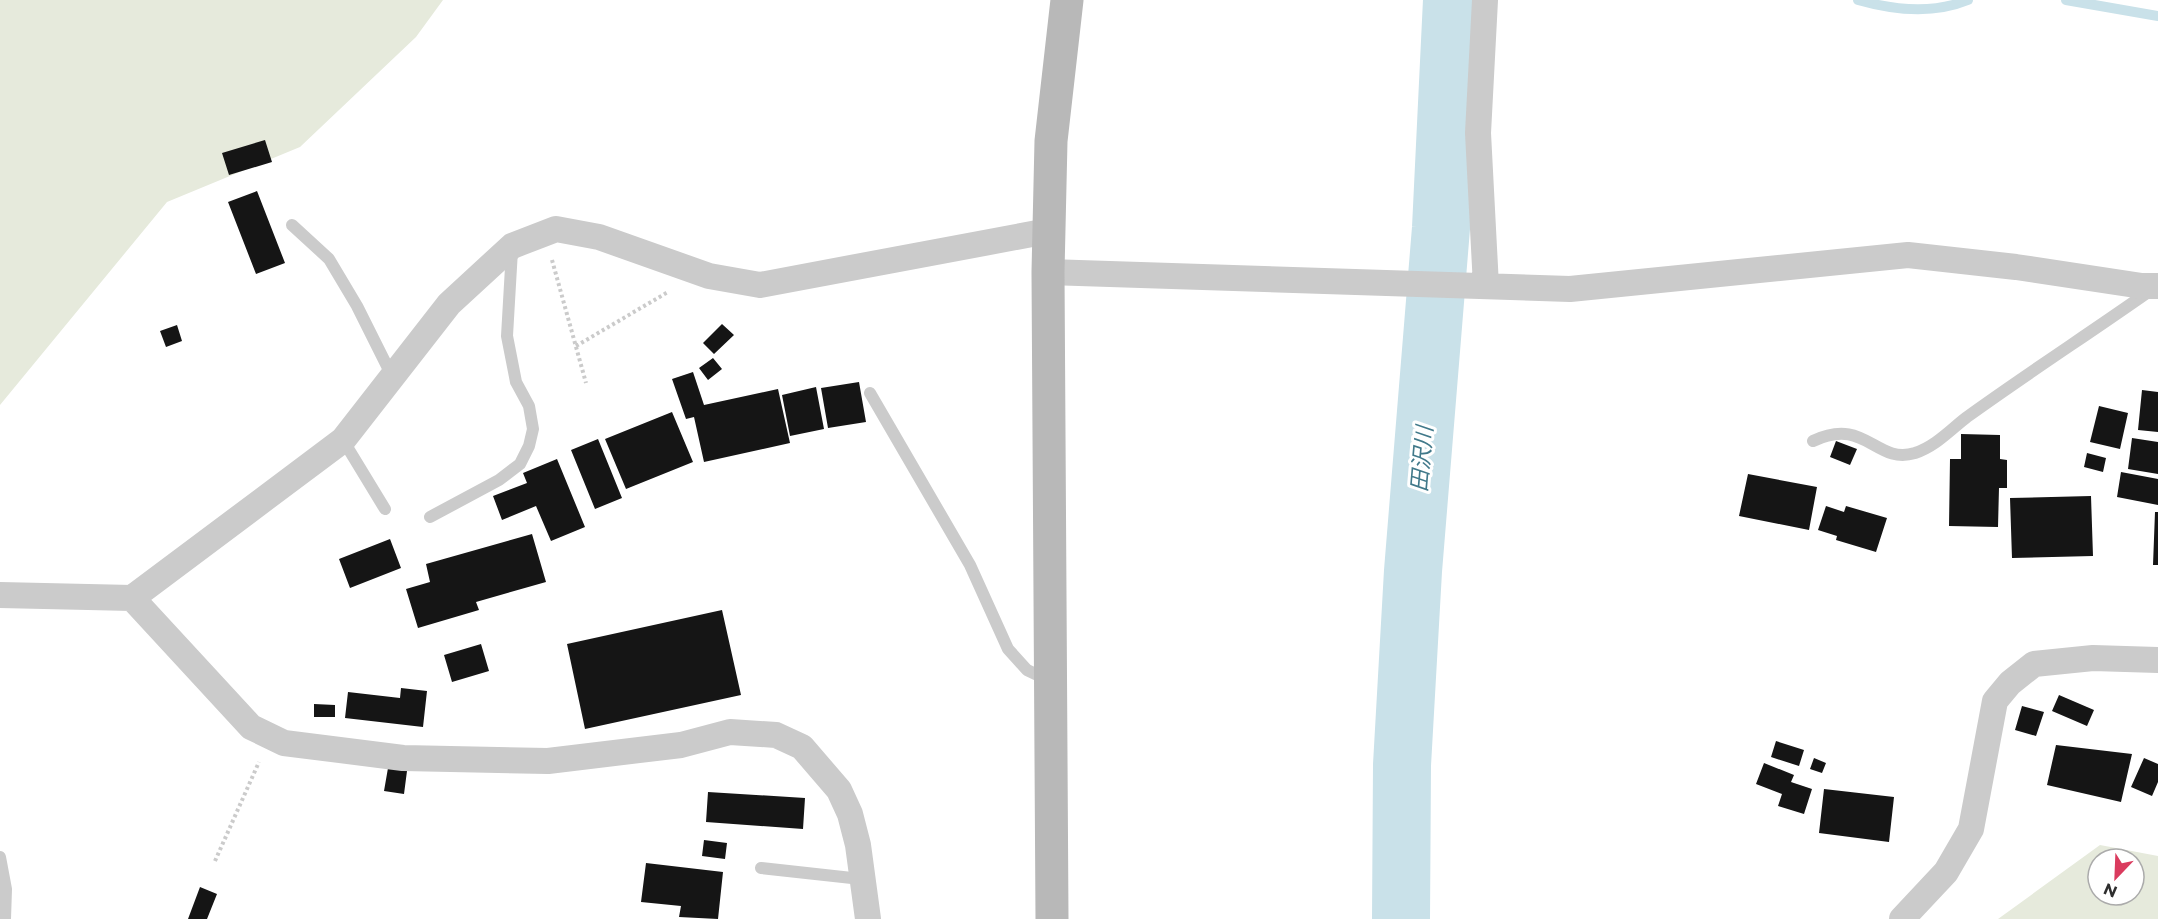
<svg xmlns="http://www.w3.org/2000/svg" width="2158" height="919" font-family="Montserrat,'Noto Sans JP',sans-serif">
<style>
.green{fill:#e6eadc;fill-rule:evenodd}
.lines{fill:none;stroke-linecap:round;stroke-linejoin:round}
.stream{stroke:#c9e1e9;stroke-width:10}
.river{stroke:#c9e1e9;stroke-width:58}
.building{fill:#151515}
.path{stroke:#cbcbcb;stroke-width:4;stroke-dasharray:3 3;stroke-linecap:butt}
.lane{stroke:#cbcbcb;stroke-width:12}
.street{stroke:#cbcbcb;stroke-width:26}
.secondary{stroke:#b8b8b8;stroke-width:33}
.labels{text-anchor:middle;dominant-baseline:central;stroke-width:6;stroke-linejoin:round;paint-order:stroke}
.water-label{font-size:22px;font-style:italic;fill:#41798a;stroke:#fff}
</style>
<rect width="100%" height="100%" fill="#fff"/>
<!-- green -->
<path class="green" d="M 0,0 L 443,0 L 416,37 L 300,147 L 167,202 L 0,405 Z
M 2100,845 L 2158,856 L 2158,919 L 1998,919 ZM 2098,859 L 2134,859 L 2134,895 L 2098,895 Z"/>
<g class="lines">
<!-- stream -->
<path class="stream" d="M 1858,0 C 1893,10 1934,14 1968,0
M 2066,0 L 2158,16"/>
<!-- river -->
<path class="river" d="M 1401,919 L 1402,765 L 1413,571 L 1441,228 L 1452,0"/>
</g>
<!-- building -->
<path class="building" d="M 265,140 L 272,162 L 229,175 L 222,153 Z
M 257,191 L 285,263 L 256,274 L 228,202 Z
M 722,324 L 734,335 L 714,354 L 703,343 Z
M 177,325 L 182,341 L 166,347 L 160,331 Z
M 713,358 L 722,369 L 708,380 L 699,368 Z
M 693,372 L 704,405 L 778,389 L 790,443 L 704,462 L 694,417 L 686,419 L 672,379 Z
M 859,382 L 866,422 L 828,428 L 821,388 Z
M 816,387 L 824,429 L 790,436 L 782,395 Z
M 2142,390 L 2158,392 L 2158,432 L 2138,430 Z
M 2099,406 L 2128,413 L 2120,449 L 2090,442 Z
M 672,412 L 693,462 L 626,489 L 605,439 Z
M 1961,434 L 2000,435 L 2000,459 L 2007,460 L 2007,488 L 1999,488 L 1998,527 L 1949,526 L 1950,459 L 1961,459 Z
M 2132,438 L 2158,442 L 2158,474 L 2128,469 Z
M 598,439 L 622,498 L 595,509 L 571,450 Z
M 1836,441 L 1857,449 L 1850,465 L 1830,457 Z
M 2087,453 L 2106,458 L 2103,472 L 2084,467 Z
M 557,459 L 585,527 L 551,541 L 536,506 L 502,520 L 493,496 L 527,483 L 523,473 Z
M 2121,472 L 2158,479 L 2158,505 L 2117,497 Z
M 1748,474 L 1817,487 L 1809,530 L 1739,516 Z
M 2091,496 L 2093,556 L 2012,558 L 2010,498 Z
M 1826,506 L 1844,512 L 1846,506 L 1887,518 L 1876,552 L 1836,540 L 1837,536 L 1818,530 Z
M 2155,512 L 2158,512 L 2158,565 L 2153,565 Z
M 532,534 L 546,582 L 476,602 L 479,610 L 418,628 L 406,589 L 430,582 L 426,564 Z
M 390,539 L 401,568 L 350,588 L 339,559 Z
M 722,610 L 741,695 L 585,729 L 567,644 Z
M 481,644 L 489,671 L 452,682 L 444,655 Z
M 401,688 L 427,691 L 423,727 L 345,718 L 348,692 L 400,698 Z
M 2059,695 L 2094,710 L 2087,726 L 2052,711 Z
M 314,704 L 335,705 L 335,717 L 314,717 Z
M 2022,706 L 2044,712 L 2036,736 L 2015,730 Z
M 1776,741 L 1804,750 L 1799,766 L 1771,757 Z
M 2056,745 L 2132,754 L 2121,802 L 2047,785 Z
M 1814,758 L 1826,763 L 1822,773 L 1810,769 Z
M 2144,758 L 2158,764 L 2158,782 L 2152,796 L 2131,787 Z
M 1764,763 L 1794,775 L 1791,782 L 1812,789 L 1804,814 L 1778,806 L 1782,794 L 1756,784 Z
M 388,768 L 407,771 L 404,794 L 384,791 Z
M 1824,789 L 1894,797 L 1889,842 L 1819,833 Z
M 708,792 L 805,798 L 803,829 L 706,822 Z
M 704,840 L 727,843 L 725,859 L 702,856 Z
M 646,863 L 723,872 L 718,919 L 679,917 L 681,906 L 641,902 Z
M 200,887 L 217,894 L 207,919 L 188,919 Z"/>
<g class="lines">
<!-- path -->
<path class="path" d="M 552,260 L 586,383
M 576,346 L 668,292
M 215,861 L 259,762"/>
<!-- lane -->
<path class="lane" d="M 292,225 L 329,259 L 357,306 L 392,376
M 870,393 L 970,565 L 1008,649 L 1027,670 L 1048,680
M 343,440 L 385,509
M 1813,441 C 1866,416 1875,465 1915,453 C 1936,446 1950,430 1967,417 C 2028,373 2090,333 2151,290
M 430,517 L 499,480 L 520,464 L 529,446 L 533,429 L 529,406 L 516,382 L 507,336 L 512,250
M 0,857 L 6,889 L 5,919
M 761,868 L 861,879"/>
<!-- street -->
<path class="street" d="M 1485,0 L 1478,133 L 1486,286
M 1048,272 L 1570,289 L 1908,255 L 2016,267 L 2142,286 L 2158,286
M 0,595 L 132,598 L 343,440 L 449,304 L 512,246 L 556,229 L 599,237 L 709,276 L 760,285 L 1048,231
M 132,598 L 251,727 L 284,743 L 403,758 L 548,761 L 681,745 L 730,732 L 776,735 L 802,747 L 839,790 L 850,814 L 858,845 L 868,919
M 1902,919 L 1946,872 L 1971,829 L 1995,701 L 2010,683 L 2034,664 L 2093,658 L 2158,660"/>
<!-- secondary -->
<path class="secondary" d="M 1052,919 L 1048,272 L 1051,141 L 1067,0"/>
</g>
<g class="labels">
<!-- water labels -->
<g class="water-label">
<text transform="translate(1422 459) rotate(-85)">田沢川</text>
</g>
</g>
<!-- north arrow -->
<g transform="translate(2116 877) rotate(203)"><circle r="28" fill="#ffffff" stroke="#ababab" stroke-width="1.5"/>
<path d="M0-4.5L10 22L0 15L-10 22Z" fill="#da3b5e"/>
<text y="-9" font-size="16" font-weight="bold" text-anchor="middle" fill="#2e2e2e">N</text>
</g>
</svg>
